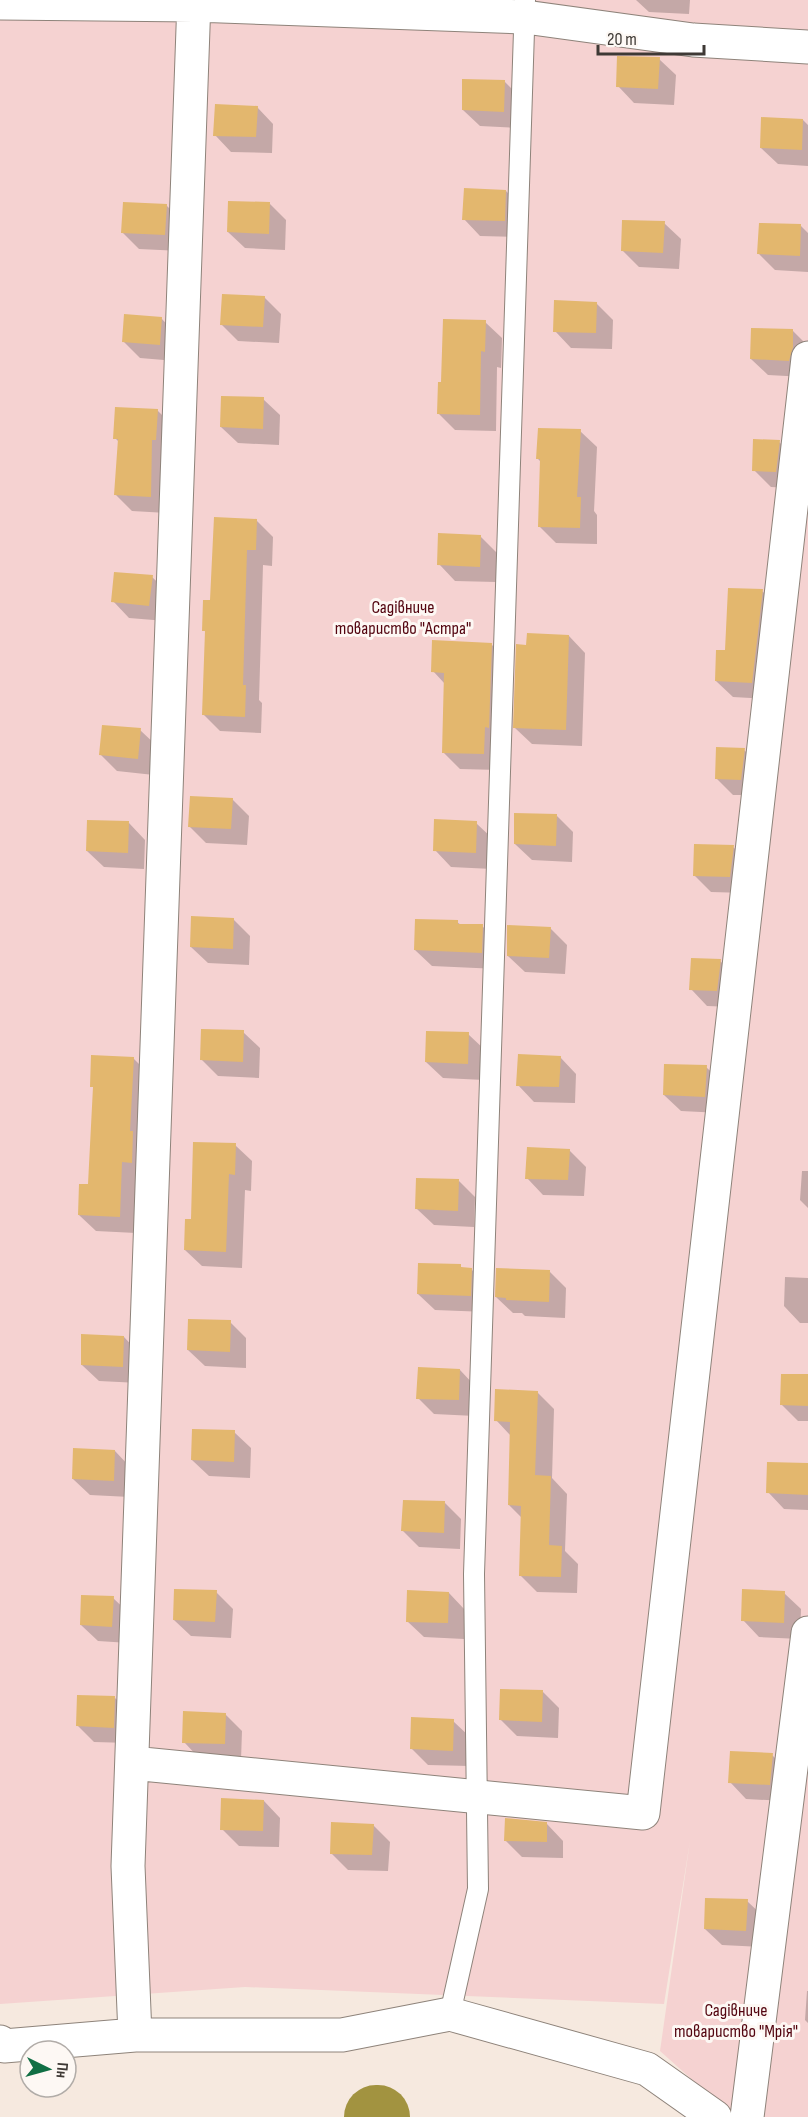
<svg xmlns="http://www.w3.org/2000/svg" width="808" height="2117" font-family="'Sofia Sans Condensed',sans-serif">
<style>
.green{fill:#f5d2d1}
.shadow{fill:#0003}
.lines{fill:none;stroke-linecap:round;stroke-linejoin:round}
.river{stroke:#a29340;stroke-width:64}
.building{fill:#e3b76e}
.service-casing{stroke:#8e837a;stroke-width:22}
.minor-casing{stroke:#8e837a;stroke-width:35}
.service{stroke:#fff;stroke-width:20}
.minor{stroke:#fff;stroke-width:33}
.labels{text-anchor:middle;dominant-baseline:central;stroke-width:6;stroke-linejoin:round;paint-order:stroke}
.park-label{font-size:18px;fill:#530510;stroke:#fdf8f4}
</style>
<rect width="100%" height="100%" fill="#f6e9df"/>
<!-- green -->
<path class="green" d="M 0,0 L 808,0 L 808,2117 L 734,2117 L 660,2051 L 690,1841 L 664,2004 L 245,1987 L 0,2004 Z"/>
<!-- shadow -->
<path class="shadow" d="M 636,0 L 690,0 L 689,14 L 649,12 Z
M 659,59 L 676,75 L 674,105 L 634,103 L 618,86 Z
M 505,82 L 521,98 L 520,128 L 480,126 L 463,110 Z
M 257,107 L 273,124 L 272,153 L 231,152 L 215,135 Z
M 803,120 L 808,125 L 808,166 L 778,164 L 761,148 Z
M 506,191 L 522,208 L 521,237 L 480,236 L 464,219 Z
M 270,204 L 286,220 L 285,250 L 245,248 L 228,232 Z
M 166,205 L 183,222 L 181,251 L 139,249 L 123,233 Z
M 664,223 L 681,239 L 679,269 L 639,267 L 622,250 Z
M 801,226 L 808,233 L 808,272 L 775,270 L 759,254 Z
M 264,297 L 281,314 L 279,343 L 238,341 L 222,325 Z
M 596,303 L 613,320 L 612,349 L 571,348 L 555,331 Z
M 161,318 L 177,335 L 176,361 L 140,358 L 124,342 Z
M 485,322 L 502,338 L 501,368 L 497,367 L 496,431 L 455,430 L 438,413 L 443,384 Z
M 793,331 L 808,346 L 805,377 L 768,375 L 751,359 Z
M 263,399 L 280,415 L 279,445 L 238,443 L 221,427 Z
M 157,410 L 174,427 L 167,513 L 132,511 L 116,495 L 119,442 L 115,438 Z
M 580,431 L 597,447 L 594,511 L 597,515 L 597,544 L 556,543 L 539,526 L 541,462 L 538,459 Z
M 779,442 L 796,458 L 792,488 L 771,487 L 754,470 Z
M 256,520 L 273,537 L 272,566 L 263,565 L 259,700 L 262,703 L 261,733 L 220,731 L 204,715 L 206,633 L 204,630 L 212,601 Z
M 480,536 L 497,553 L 496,582 L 455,581 L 439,564 Z
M 152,577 L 169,593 L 166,621 L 129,618 L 113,601 Z
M 762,591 L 779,607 L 768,699 L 733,697 L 716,681 L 726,652 Z
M 569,636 L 585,653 L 582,746 L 532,744 L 515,728 L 528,646 Z
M 492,645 L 508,661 L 500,770 L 460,769 L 443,752 L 445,684 L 433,671 Z
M 140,730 L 157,746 L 154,775 L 117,771 L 101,755 Z
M 744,750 L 761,766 L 757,795 L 733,795 L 716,778 Z
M 232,799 L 249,816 L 247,845 L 206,843 L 190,827 Z
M 557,816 L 573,832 L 572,862 L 532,860 L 515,844 Z
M 129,823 L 145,840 L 144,869 L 104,867 L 87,851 Z
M 476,823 L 493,839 L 492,869 L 451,867 L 435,850 Z
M 733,847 L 750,863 L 746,893 L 711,892 L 694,875 Z
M 233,919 L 250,936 L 249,965 L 208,963 L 191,947 Z
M 457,922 L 461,925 L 482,926 L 499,942 L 498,969 L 432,966 L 415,950 Z
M 550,928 L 567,945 L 565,974 L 525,972 L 508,956 Z
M 720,961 L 737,977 L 733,1007 L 707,1006 L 691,989 Z
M 243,1032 L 260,1048 L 259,1078 L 218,1076 L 202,1060 Z
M 468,1034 L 485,1050 L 484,1080 L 443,1078 L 426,1062 Z
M 560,1057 L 576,1074 L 575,1103 L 534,1102 L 518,1085 Z
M 133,1058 L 150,1075 L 136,1233 L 96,1231 L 79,1215 L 89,1186 L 94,1088 L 92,1086 Z
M 706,1067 L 723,1083 L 721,1113 L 681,1111 L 664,1095 Z
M 235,1145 L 252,1161 L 251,1191 L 245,1190 L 242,1268 L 202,1266 L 185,1250 L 192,1220 Z
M 569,1150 L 586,1167 L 584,1196 L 543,1195 L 527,1178 Z
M 802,1171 L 808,1171 L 808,1208 L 800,1200 Z
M 459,1181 L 475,1197 L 474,1227 L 434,1225 L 417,1209 Z
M 460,1266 L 463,1269 L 471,1269 L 488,1286 L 487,1312 L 435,1310 L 418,1294 Z
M 550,1272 L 566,1288 L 565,1318 L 525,1316 L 522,1313 L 513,1313 L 496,1297 Z
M 785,1277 L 808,1278 L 808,1323 L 800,1323 L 784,1306 Z
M 230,1322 L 246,1338 L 246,1368 L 205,1366 L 188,1350 Z
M 124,1337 L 140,1354 L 139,1383 L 99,1381 L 82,1365 Z
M 460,1370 L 476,1387 L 475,1416 L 434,1414 L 418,1398 Z
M 808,1376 L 808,1421 L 798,1421 L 781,1404 Z
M 537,1392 L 554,1409 L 552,1478 L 567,1494 L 565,1551 L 578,1564 L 577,1593 L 537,1592 L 520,1575 L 522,1518 L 509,1505 L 511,1436 L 496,1420 Z
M 234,1432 L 251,1448 L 250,1478 L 209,1476 L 192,1460 Z
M 115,1451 L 131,1468 L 130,1497 L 90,1495 L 73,1479 Z
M 808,1465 L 808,1510 L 784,1509 L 768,1492 Z
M 445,1503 L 461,1519 L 460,1549 L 419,1547 L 403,1531 Z
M 216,1592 L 233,1609 L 231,1638 L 191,1636 L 174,1620 Z
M 449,1593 L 465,1610 L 464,1639 L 424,1637 L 407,1621 Z
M 784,1593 L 801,1609 L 800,1639 L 759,1637 L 743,1620 Z
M 113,1598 L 130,1614 L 129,1643 L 98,1641 L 81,1625 Z
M 543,1692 L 559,1708 L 558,1738 L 517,1736 L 500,1719 Z
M 115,1698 L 131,1714 L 130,1743 L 94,1742 L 78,1726 Z
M 225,1714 L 242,1731 L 241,1760 L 200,1759 L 184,1742 Z
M 453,1721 L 470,1737 L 469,1766 L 428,1765 L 411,1748 Z
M 772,1755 L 788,1771 L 786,1801 L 746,1799 L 730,1782 Z
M 264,1801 L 280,1818 L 279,1847 L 239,1846 L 222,1829 Z
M 547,1824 L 563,1841 L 563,1858 L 522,1857 L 505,1840 Z
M 373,1825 L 390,1842 L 388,1871 L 348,1870 L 331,1853 Z
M 747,1901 L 764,1917 L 762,1947 L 722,1945 L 705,1929 Z
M 807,1991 L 808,1991 L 808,2023 L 805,2020 Z"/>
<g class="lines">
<!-- river -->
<path class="river" d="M 376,2117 L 378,2117"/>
</g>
<!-- building -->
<path class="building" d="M 617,56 L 660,57 L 658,89 L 616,87 Z
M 462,79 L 505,80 L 504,112 L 462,110 Z
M 215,104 L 258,106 L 256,137 L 213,136 Z
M 761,117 L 803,119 L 802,150 L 760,148 Z
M 464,188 L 506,190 L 505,221 L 462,220 Z
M 228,201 L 270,202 L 269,234 L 227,232 Z
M 123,202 L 167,204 L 165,235 L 121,233 Z
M 622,220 L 665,221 L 663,253 L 621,251 Z
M 759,223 L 801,224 L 800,256 L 757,254 Z
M 222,294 L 265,296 L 263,327 L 220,325 Z
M 554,300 L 597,302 L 596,333 L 553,332 Z
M 124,314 L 162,317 L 160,345 L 122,342 Z
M 443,319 L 486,320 L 485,352 L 481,351 L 480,415 L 437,414 L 438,382 L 441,382 Z
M 751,328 L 793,329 L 793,347 L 789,361 L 750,359 Z
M 221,396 L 264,397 L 263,429 L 220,427 Z
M 115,407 L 158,409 L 156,440 L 152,440 L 151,497 L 114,495 L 118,439 L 113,439 Z
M 538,428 L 581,429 L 577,497 L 581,497 L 580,528 L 538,527 L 540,459 L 536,459 Z
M 753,439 L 780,440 L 776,472 L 752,471 Z
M 214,517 L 257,519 L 256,550 L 247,550 L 243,685 L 246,685 L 245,717 L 202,715 L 205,631 L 202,631 L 203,600 L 210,600 Z
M 438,533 L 481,535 L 480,567 L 437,565 Z
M 114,572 L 153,575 L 149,606 L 111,602 Z
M 728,588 L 763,589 L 752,683 L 715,681 L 716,650 L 725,650 Z
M 527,633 L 569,635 L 566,730 L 513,728 L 516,644 L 526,645 Z
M 432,640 L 492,643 L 489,728 L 485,727 L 484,754 L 442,753 L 444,673 L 431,672 Z
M 102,725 L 141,728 L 138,759 L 99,755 Z
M 716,747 L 745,748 L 741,780 L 715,779 Z
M 190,796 L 233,798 L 231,829 L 188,827 Z
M 514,813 L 557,814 L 556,846 L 514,844 Z
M 434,819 L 477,821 L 476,853 L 433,851 Z
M 87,820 L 129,821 L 128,853 L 86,851 Z
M 694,844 L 734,845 L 730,877 L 693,876 Z
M 191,916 L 234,918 L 233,949 L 190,947 Z
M 415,919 L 458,920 L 458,924 L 483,924 L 482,953 L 414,950 Z
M 507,925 L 551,927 L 549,958 L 507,956 Z
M 691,958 L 721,959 L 717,991 L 689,990 Z
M 201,1029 L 244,1030 L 243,1062 L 200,1060 Z
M 426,1031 L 469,1032 L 468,1064 L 425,1062 Z
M 518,1054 L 561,1056 L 559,1087 L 516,1086 Z
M 91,1055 L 134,1057 L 130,1131 L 133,1131 L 132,1163 L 122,1162 L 120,1217 L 78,1215 L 79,1184 L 88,1184 L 93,1087 L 90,1087 Z
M 664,1064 L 707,1065 L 705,1097 L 663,1095 Z
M 193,1142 L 236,1143 L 235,1175 L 229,1174 L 226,1252 L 184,1250 L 185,1219 L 191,1219 Z
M 527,1147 L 570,1149 L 568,1180 L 525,1179 Z
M 416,1178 L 459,1179 L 458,1211 L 415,1209 Z
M 418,1263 L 461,1264 L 461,1267 L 472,1268 L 471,1296 L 417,1294 Z
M 496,1268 L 550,1270 L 549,1302 L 506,1300 L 506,1298 L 495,1297 Z
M 188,1319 L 231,1320 L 230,1352 L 187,1350 Z
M 81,1334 L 124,1336 L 123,1367 L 81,1365 Z
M 418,1367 L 460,1369 L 459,1400 L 416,1399 Z
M 781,1374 L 808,1374 L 808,1406 L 780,1405 Z
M 495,1389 L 538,1391 L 535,1475 L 551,1476 L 549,1545 L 562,1546 L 561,1577 L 519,1576 L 521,1506 L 508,1505 L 510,1422 L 494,1421 Z
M 192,1429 L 235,1430 L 234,1462 L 191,1460 Z
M 73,1448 L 115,1450 L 114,1481 L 72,1479 Z
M 767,1462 L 808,1463 L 808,1495 L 766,1493 Z
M 403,1500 L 445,1501 L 444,1533 L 401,1531 Z
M 174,1589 L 217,1590 L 215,1622 L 173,1620 Z
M 742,1589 L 785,1591 L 784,1623 L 741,1621 Z
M 407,1590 L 449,1592 L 448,1623 L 406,1622 Z
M 81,1595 L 114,1596 L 112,1627 L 80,1625 Z
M 500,1689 L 543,1690 L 542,1722 L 499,1720 Z
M 77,1695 L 115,1696 L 114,1728 L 76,1726 Z
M 183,1711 L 226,1713 L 225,1744 L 182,1743 Z
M 411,1717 L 454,1719 L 453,1751 L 410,1749 Z
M 730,1751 L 773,1753 L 770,1785 L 728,1783 Z
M 221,1798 L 264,1800 L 263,1831 L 220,1830 Z
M 505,1818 L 547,1822 L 547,1842 L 504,1841 Z
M 331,1822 L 374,1824 L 372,1855 L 330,1854 Z
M 705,1898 L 748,1899 L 746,1931 L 704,1929 Z"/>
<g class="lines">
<defs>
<path id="service" d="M 450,2014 L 478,1889 L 474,1574 L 525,0"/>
<path id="minor" d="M 0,3 L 194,5 L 525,17 L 693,40 L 808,47
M 132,1763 L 643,1813 L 808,358
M 135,2035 L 128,1866 L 194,0
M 0,2042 L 4,2046 L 135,2035 L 342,2035 L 450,2014 L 647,2069 L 715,2117
M 747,2117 L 808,1633"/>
</defs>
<!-- service casing -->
<use href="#service" class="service-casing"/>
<!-- minor casing -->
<use href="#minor" class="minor-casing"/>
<!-- service -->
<use href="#service" class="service"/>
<!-- minor -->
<use href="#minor" class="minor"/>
</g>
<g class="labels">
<!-- park labels -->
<g class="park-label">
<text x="403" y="607">Садівниче<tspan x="403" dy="21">товариство "Астра"</tspan></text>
<text x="736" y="2010">Садівниче<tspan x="736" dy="21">товариство "Мрія"</tspan></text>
</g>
</g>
<!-- north arrow -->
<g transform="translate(48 2069) rotate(95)"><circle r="28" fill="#fdf8f4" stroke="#b1aca8" stroke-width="1.5"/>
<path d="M0-4.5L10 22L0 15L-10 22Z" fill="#106f44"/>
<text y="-9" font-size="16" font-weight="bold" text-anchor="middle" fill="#3e3935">Пн</text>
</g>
<!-- scale -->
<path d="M598 45v9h106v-9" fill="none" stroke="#3e3935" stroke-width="3"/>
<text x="607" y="45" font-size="18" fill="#3e3935" stroke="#fdf8f4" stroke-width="4.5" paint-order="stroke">20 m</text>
</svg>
